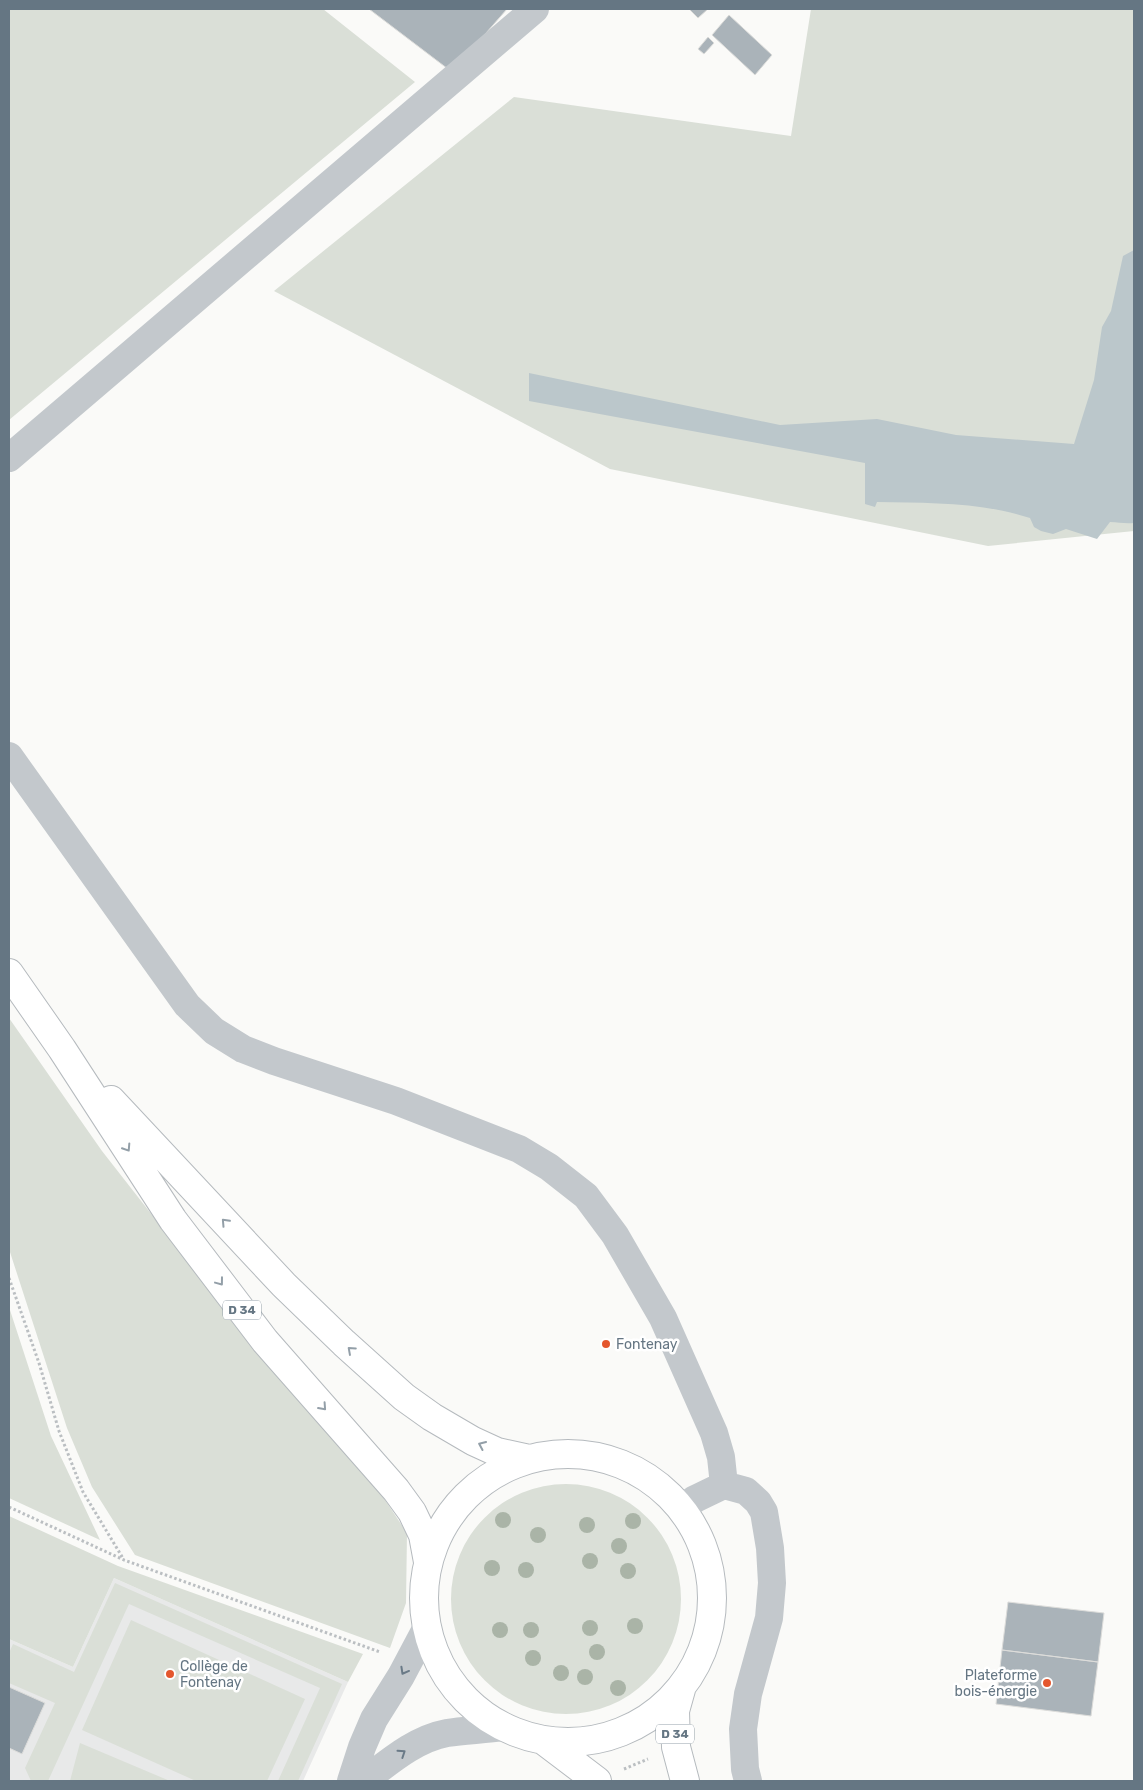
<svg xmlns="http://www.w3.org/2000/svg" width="1143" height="1790" font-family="Rubik,sans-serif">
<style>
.built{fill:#e8e9e9}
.green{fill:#dadfd7}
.water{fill:#bbc7cb}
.building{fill:#aab3b9;stroke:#dcdcda}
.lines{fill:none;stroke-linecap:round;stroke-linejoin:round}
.major-casing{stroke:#b5babe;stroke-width:30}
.path{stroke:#bbbfc2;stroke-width:3;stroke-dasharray:2.5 2.5;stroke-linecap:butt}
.minor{stroke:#c3c8cc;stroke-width:28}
.major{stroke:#fff;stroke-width:28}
.tree{fill:#aab4a7}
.oneway{stroke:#939fa8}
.oneway2{stroke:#6a7a87}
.poi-dot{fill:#e4572e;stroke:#fff;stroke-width:2}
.labels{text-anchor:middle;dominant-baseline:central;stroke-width:5;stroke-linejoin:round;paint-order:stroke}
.shield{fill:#fff;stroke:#939fa8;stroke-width:1}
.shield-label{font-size:12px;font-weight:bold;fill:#657683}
.poi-label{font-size:14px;fill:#657683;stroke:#fff;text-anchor:start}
</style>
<rect width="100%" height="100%" fill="#fafaf8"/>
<!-- built -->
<path class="built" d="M 114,1578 L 348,1682 L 303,1781 L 9,1781 L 9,1639 L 73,1667 Z"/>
<!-- green -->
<path class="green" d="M 9,9 L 323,9 L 415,82 L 9,420 Z
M 811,9 L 1134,9 L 1134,531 L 988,546 L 610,469 L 274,291 L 514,97 L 791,136 Z
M 9,1018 L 102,1151 L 285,1385 L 375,1485 L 407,1533 L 406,1603 L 390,1648 L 135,1555 L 92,1487 L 67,1428 L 9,1249 Z
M 9,1307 L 51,1436 L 100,1540 L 9,1498 Z
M451 1599a115 115 0 1 1 230 0a115 115 0 1 1-230 0Z
M 9,1516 L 118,1566 L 363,1654 L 348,1682 L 114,1578 L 73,1667 L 9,1639 Z
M 115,1583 L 342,1684 L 298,1781 L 278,1781 L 320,1688 L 129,1604 L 48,1781 L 31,1781 L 25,1768 L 55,1703 L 9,1683 L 9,1653 L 13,1644 L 74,1672 Z
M 131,1620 L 305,1699 L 267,1781 L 196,1781 L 82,1730 Z
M 80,1743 L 170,1781 L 70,1781 Z"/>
<!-- water -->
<path class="water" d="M 1134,250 L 1134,523 C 1124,524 1119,522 1110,522 L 1097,539 L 1066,529 L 1053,534 L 1041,531 L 1034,527 L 1030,518 C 981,502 928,503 877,502 L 875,507 L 865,504 L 865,463 L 529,401 L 529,373 L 780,425 L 877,419 L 956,435 L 1074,444 L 1094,380 L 1102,327 L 1111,311 L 1123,256 Z"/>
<!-- building -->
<path class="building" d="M 369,9 L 507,9 L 452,72 Z
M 689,9 L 708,9 L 698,18 Z
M 729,15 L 772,55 L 755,75 L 712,35 Z
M 708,37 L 714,43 L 704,54 L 698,49 Z
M 1008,1602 L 1104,1613 L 1098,1662 L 1002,1650 Z
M 1002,1650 L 1098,1662 L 1091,1716 L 996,1704 Z
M 9,1687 L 45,1703 L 22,1754 L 9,1748 Z"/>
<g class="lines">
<defs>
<path id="major" d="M 9,973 L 62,1049 L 173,1220 L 265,1341 L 396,1490 L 412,1512 L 423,1535 L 428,1562
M 111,1100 L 284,1285 L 344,1343 L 404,1397 L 432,1417 L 473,1441 L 497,1452 L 529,1459
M424 1598a144 144 0 1 1 288 0a144 144 0 1 1-288 0Z
M 682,1686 L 675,1711 L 676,1747 L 685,1781
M 543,1740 L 597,1781"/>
</defs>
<!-- major casing -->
<use href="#major" class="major-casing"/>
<!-- path -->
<path class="path" d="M 9,1278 L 39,1363 L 59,1431 L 83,1492 L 124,1560
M 9,1507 L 124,1560 L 380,1652
M 624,1769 L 648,1759"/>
<!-- minor -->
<path class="minor" d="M 9,458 L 535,9
M 9,756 L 187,1005 L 214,1031 L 243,1049 L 274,1061 L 396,1101 L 519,1149 L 549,1167 L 586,1196 L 615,1235 L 663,1318 L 714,1433 L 721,1457 L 724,1485
M 681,1509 L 695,1499 L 724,1485 L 746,1491 L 758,1502 L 764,1512 L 770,1548 L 772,1583 L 769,1618 L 748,1694 L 743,1729 L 745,1769 L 748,1781
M 351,1781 L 362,1747 L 374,1719 L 401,1676 L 427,1627
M 364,1781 C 389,1762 415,1739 447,1733 C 465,1730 485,1730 504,1727"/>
<!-- major -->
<use href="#major" class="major"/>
</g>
<!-- trees -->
<g class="tree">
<circle cx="503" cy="1520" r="8"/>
<circle cx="633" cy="1521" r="8"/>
<circle cx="587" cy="1525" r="8"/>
<circle cx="538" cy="1535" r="8"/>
<circle cx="619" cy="1546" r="8"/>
<circle cx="590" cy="1561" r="8"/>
<circle cx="492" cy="1568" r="8"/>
<circle cx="526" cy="1570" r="8"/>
<circle cx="628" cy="1571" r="8"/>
<circle cx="635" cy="1626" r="8"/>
<circle cx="590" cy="1628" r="8"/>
<circle cx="500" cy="1630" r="8"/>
<circle cx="531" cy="1630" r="8"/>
<circle cx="597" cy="1652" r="8"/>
<circle cx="533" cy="1658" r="8"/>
<circle cx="561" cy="1673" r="8"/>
<circle cx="585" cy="1677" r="8"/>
<circle cx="618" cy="1688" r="8"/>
</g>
<!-- one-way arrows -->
<defs><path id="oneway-chevron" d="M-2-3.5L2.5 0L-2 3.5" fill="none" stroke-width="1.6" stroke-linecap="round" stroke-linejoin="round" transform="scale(1.25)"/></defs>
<g class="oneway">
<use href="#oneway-chevron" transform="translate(127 1148) rotate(57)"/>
<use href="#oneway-chevron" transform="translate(225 1222) rotate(-133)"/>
<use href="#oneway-chevron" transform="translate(220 1282) rotate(53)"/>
<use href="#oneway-chevron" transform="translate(351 1350) rotate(-138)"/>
<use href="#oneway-chevron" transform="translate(323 1407) rotate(48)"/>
<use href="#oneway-chevron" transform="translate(482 1445) rotate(-156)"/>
</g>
<g class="oneway2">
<use href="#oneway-chevron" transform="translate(404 1671) rotate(119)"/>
<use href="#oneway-chevron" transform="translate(402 1753) rotate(-34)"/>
</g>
<!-- markers -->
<g class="poi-dot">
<circle cx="606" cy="1344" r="5"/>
<circle cx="170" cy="1674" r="5"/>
<circle cx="1047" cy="1683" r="5"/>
</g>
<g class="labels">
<!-- shield labels -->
<g class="shield">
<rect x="223" y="1300.5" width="38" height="19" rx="4"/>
<rect x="656" y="1724.5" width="38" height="19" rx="4"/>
</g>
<g class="shield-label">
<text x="242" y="1310">D 34</text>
<text x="675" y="1734">D 34</text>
</g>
<!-- poi labels -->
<g class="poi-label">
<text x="616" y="1344">Fontenay</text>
<text x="180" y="1666">Collège de<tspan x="180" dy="16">Fontenay</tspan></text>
<text x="1037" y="1675" text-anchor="end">Plateforme<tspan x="1037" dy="16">bois-énergie</tspan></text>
</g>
</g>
<!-- border -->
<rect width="1143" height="1790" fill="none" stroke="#657683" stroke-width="20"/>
</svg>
